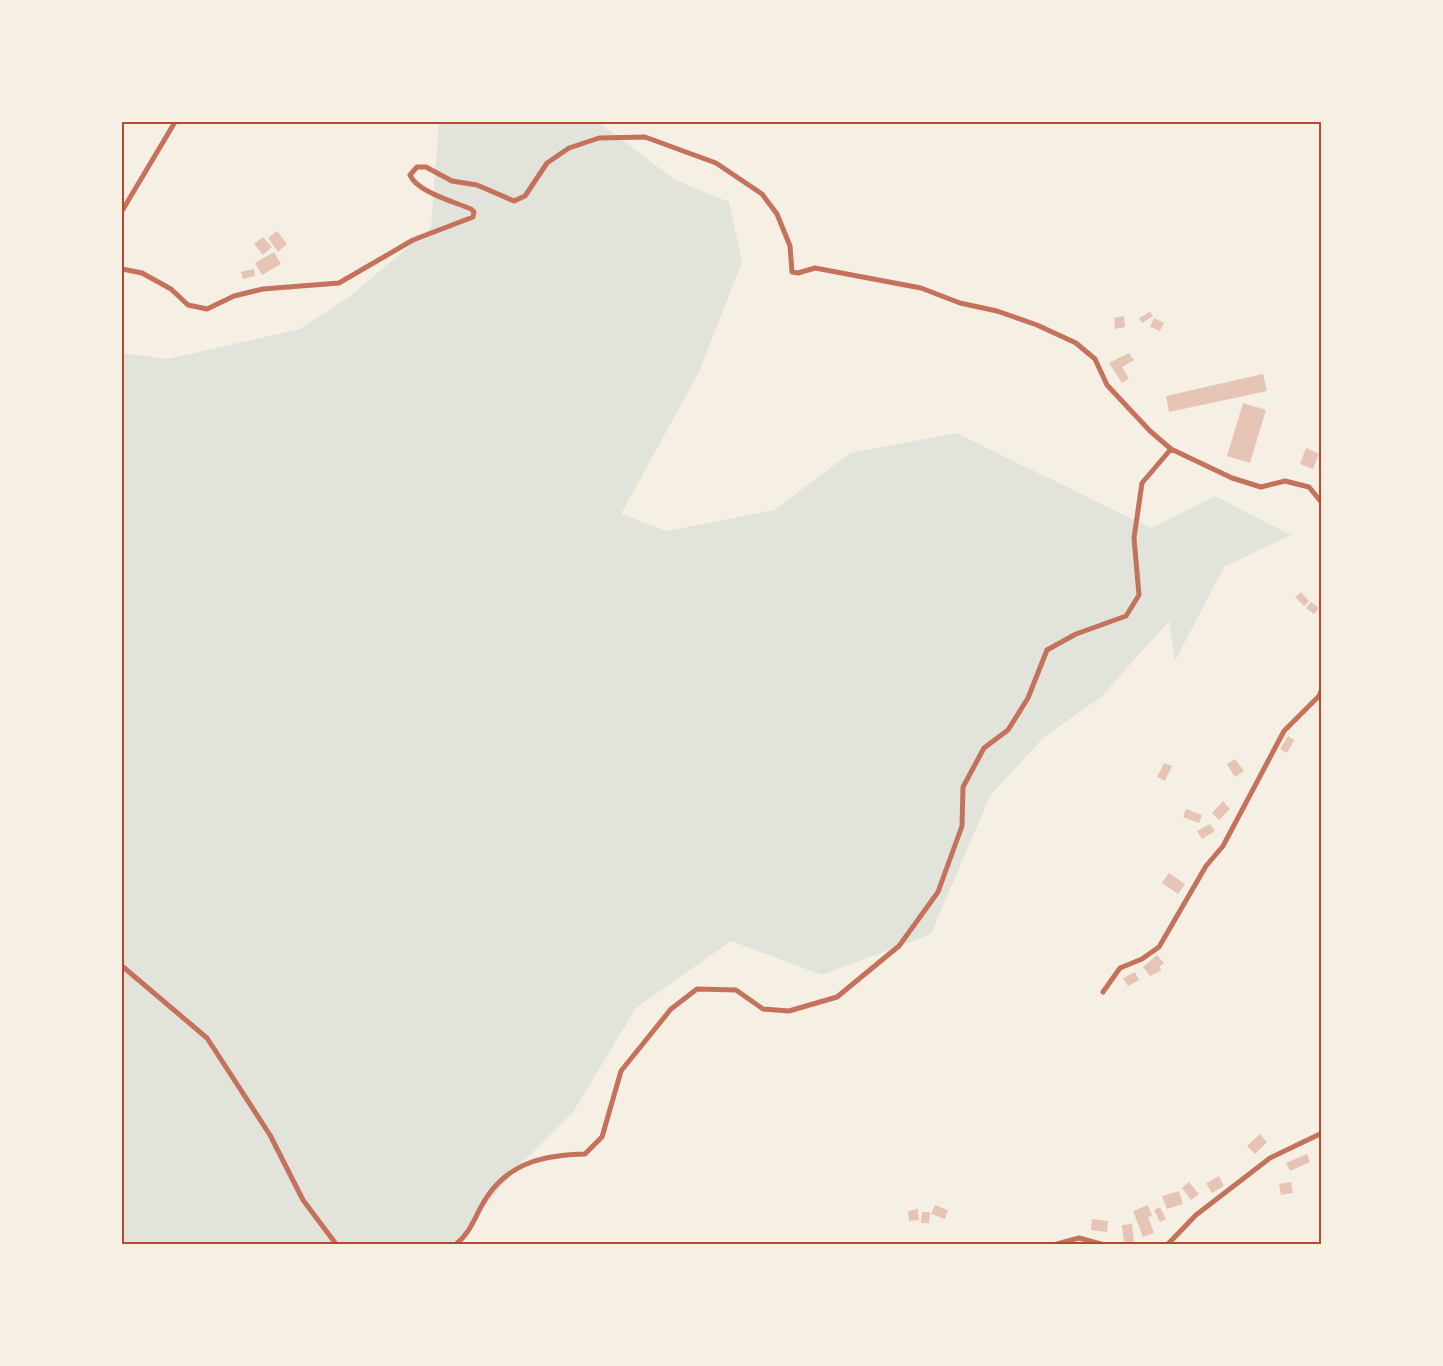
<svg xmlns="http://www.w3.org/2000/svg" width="1443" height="1366" font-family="'Asap Condensed',sans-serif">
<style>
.green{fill:#e2e4dc}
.building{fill:#e6c5b7}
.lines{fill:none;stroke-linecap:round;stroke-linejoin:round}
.minor{stroke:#c5725c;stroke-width:5}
.neatline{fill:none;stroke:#b5482f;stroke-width:2}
</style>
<rect width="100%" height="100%" fill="#f6efe4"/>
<!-- green -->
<path class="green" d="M 439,122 L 598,122 L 675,180 L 729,202 L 742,262 L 699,372 L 621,514 L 667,531 L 774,510 L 850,453 L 956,433 L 1151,528 L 1215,496 L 1291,535 L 1224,567 L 1175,661 L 1169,621 L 1101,697 L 1044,737 L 990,796 L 931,934 L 822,975 L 731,941 L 636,1008 L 573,1112 L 518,1167 L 453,1244 L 122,1244 L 122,353 L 168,359 L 300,329 L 350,296 L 431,228 Z"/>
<!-- building -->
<path class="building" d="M 277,231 L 287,244 L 278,252 L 268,238 Z
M 263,237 L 272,247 L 263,255 L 254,244 Z
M 274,252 L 281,264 L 262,275 L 255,263 Z
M 254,269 L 255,276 L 243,279 L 241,272 Z
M 1150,312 L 1153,316 L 1142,323 L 1139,318 Z
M 1124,316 L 1125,327 L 1115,329 L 1114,318 Z
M 1154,318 L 1164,323 L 1160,331 L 1150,327 Z
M 1129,353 L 1134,360 L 1122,367 L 1129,379 L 1122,383 L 1109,363 Z
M 1263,374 L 1267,391 L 1169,412 L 1166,396 Z
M 1243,403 L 1266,410 L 1250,463 L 1227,456 Z
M 1306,448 L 1319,454 L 1313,469 L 1300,464 Z
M 1301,592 L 1309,601 L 1304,606 L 1295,597 Z
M 1311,602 L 1319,608 L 1314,614 L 1306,608 Z
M 1288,736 L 1294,740 L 1287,753 L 1280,749 Z
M 1235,759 L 1244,771 L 1235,777 L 1227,764 Z
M 1164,763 L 1172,766 L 1165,781 L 1157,777 Z
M 1223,801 L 1230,809 L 1219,820 L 1212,813 Z
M 1186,809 L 1202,815 L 1199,823 L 1183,817 Z
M 1210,824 L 1215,831 L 1202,839 L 1197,831 Z
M 1169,873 L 1185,884 L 1178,894 L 1162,883 Z
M 1157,955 L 1164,963 L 1159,967 L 1162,970 L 1150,976 L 1143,967 Z
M 1135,972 L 1139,980 L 1128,986 L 1123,978 Z
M 1260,1134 L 1267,1142 L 1255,1154 L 1247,1146 Z
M 1307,1154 L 1310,1162 L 1290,1171 L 1286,1163 Z
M 1219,1176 L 1224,1186 L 1212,1193 L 1206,1183 Z
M 1189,1182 L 1199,1194 L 1191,1200 L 1182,1188 Z
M 1291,1182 L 1293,1193 L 1281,1195 L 1279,1184 Z
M 1179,1191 L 1183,1204 L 1167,1209 L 1162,1196 Z
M 935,1205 L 948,1210 L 945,1219 L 931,1214 Z
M 1148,1205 L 1152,1216 L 1148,1217 L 1154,1233 L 1143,1237 L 1133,1211 Z
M 1160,1207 L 1166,1219 L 1160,1222 L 1154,1210 Z
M 918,1209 L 919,1220 L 909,1221 L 908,1211 Z
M 922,1212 L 930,1212 L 929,1223 L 921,1223 Z
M 1092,1219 L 1108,1221 L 1107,1232 L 1091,1230 Z
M 1132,1224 L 1134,1242 L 1124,1243 L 1122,1225 Z"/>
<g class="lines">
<!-- minor -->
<path class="minor" d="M 122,211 L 175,122
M 122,269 L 142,273 L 171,289 L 188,305 L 207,309 L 234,296 L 263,289 L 339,283 L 413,240 L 473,217 L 474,212 L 471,209 C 455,202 417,192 410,175 L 417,167 L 426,167 L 452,181 L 477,185 L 514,201 L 525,196 L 547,163 L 569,148 L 599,138 L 645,137 L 716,163 L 762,194 L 777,214 L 790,246 L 792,272 L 798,273 L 815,268 L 921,288 L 960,303 L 997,311 L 1037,325 L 1076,343 L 1095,359 L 1107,385 L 1150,431 L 1171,449 L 1232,478 L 1261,487 L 1285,481 L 1309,487 L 1322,503
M 122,966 L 207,1038 L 270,1135 L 303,1200 L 336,1244
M 1103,992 L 1120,968 L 1142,959 L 1159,947 L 1206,866 L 1223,846 L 1284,731 L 1319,696 L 1322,689
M 456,1244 C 473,1231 476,1211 489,1194 C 513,1161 547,1155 585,1154 L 602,1137 L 621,1071 L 671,1009 L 697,989 L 736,990 L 763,1009 L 789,1011 L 837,997 L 899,946 L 938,892 L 962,826 L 963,787 L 984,748 L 1008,730 L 1028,698 L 1047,650 L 1076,634 L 1126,616 L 1139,595 L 1134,538 L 1142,483 L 1171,449
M 1057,1244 L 1079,1238 L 1101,1244
M 1168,1244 L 1196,1215 L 1270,1158 L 1322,1133"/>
</g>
<!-- border -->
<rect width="1443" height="1366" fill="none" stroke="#f6efe4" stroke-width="246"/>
<rect x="123" y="123" width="1197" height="1120" class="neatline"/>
</svg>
